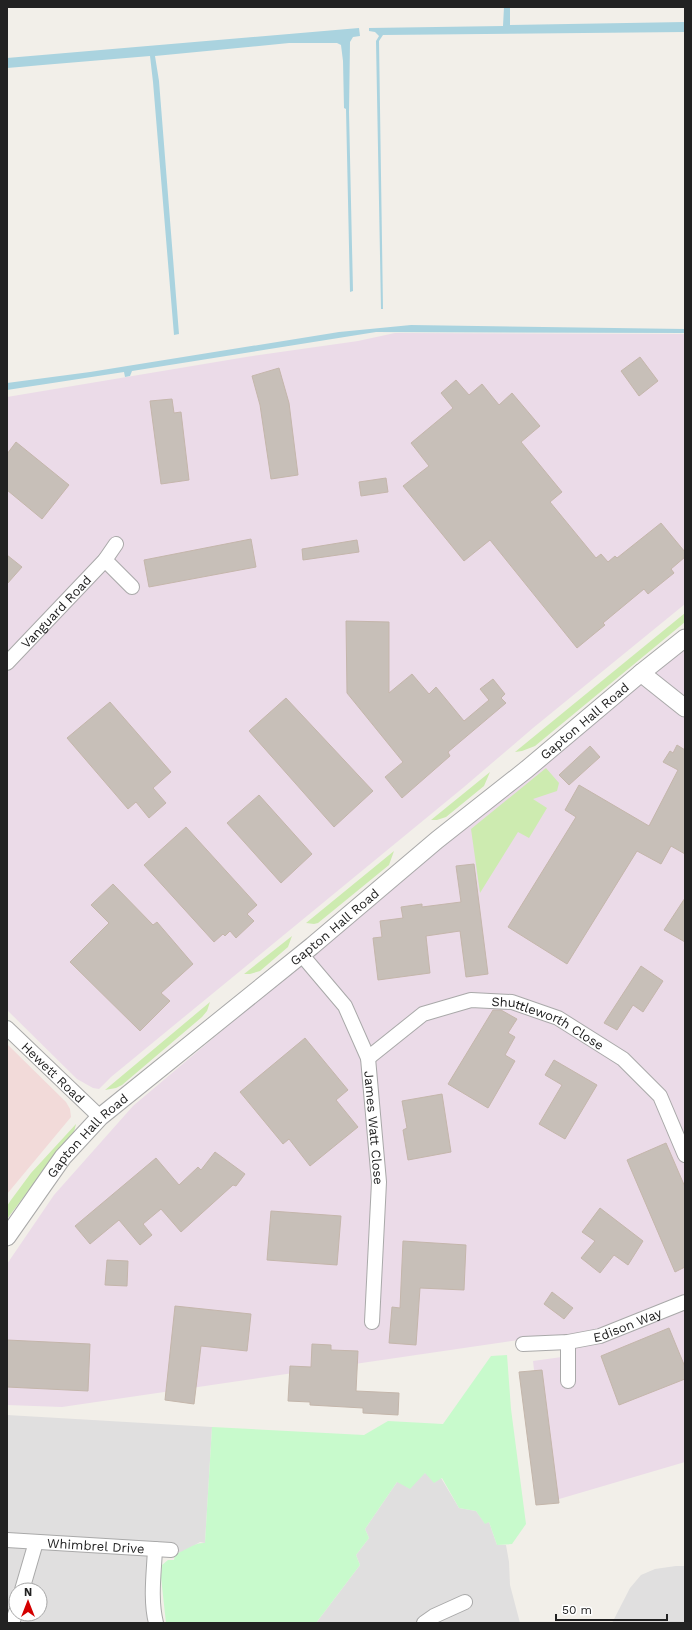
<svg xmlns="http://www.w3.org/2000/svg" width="692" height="1630" font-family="'Work Sans',sans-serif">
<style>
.residential{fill:#e0dfdf;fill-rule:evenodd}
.commercial{fill:#f2dad9}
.industrial{fill:#ebdbe8}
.grass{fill:#cdebb0}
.park{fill:#c8facc}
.water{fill:#aad3df}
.building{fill:#c7bfb8;stroke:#c4b6ab}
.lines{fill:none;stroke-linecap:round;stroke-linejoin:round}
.minor-casing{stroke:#a9a9a9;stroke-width:16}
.tertiary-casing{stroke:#a9a9a9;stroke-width:19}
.minor{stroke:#fff;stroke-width:14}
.tertiary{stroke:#fff;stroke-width:17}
.labels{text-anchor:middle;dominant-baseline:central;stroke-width:4;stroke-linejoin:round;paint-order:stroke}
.street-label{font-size:13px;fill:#222;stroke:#fff}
</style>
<rect width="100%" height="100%" fill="#f2efe9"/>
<!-- residential -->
<path class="residential" d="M 7,1415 L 212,1427 L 205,1543 L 200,1542 L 185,1551 L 175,1554 L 148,1552 L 147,1623 L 7,1623 ZM 16,1590 L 40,1590 L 40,1614 L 16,1614 Z
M 425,1473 L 441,1478 L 459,1508 L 476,1511 L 485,1523 L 489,1522 L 497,1545 L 506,1545 L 509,1562 L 510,1585 L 520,1623 L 316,1623 L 360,1565 L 356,1555 L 369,1538 L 365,1529 L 397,1482 Z
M 676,1566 L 685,1566 L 685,1623 L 612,1623 L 630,1588 L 641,1575 L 655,1569 Z"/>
<!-- commercial -->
<path class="commercial" d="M 7,1044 L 66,1102 L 70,1109 L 71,1117 L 7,1194 Z"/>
<!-- industrial -->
<path class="industrial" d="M 395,333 L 685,334 L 685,604 L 533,728 L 464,787 L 111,1077 L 99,1089 L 93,1088 L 77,1079 L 7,1010 L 7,397 L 246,357 L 358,341 Z
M 685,639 L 685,1462 L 549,1502 L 533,1361 L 569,1356 L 553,1335 L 62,1407 L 7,1405 L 7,1264 L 54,1195 L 133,1106 Z"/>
<!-- grass -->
<path class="grass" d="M 685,613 L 685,622 L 535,746 L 522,751 L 515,752 Z
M 546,768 L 559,783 L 557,791 L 533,799 L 547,808 L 529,838 L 518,832 L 480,893 L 471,829 Z
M 490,772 L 484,786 L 446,817 L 437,820 L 431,820 Z
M 394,851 L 389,865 L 318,923 L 314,924 L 306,923 Z
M 292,936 L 288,947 L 260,971 L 250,974 L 244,974 Z
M 210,1002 L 207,1011 L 202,1017 L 122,1085 L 116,1088 L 105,1090 Z
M 76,1124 L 74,1132 L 71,1138 L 53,1158 L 7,1219 L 7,1206 L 11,1200 L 31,1173 Z"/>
<!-- park -->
<path class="park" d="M 507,1355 L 511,1409 L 526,1524 L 512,1544 L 497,1545 L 489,1522 L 485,1524 L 476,1511 L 459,1508 L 442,1478 L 434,1483 L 425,1473 L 410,1489 L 397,1482 L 365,1529 L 369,1538 L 356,1555 L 360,1565 L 316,1623 L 166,1623 L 161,1577 L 162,1565 L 168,1560 L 174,1560 L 175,1554 C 185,1551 195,1542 205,1543 L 212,1427 L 364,1435 L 388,1421 L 443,1424 L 491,1356 Z"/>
<!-- water -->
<path class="water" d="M 504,7 L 510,7 L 510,25 L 685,22 L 685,32 L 383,35 L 379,41 L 383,309 L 381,309 L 376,41 L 379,36 L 375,32 L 369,31 L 369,28 L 503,26 Z
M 359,28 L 360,36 L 353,37 L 350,42 L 349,112 L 353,291 L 350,292 L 346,109 L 344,108 L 343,61 L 341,45 L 337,43 L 289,43 L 155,56 L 159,81 L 179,334 L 174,335 L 153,82 L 150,56 L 7,68 L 7,58 Z
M 411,325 L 685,329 L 685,333 L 376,332 L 132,371 L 130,376 L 125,377 L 124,372 L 7,390 L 7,383 L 90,372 L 339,332 Z"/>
<!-- building -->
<path class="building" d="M 640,357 L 658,381 L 639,396 L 621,371 Z
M 279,368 L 289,403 L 298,475 L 271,479 L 260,405 L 252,376 Z
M 456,380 L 469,395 L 482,384 L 499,405 L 512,393 L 540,426 L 521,442 L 562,492 L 550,502 L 596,558 L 601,554 L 608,562 L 615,556 L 617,558 L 661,523 L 685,552 L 685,557 L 671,569 L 674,573 L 648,594 L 644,589 L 603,623 L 605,625 L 577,648 L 490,540 L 464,561 L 403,486 L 429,466 L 411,443 L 453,408 L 441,393 Z
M 172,399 L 174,413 L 181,412 L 189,480 L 161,484 L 150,401 Z
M 16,442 L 69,485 L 42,519 L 7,490 L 7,454 Z
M 386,478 L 388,492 L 361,496 L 359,482 Z
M 251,539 L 256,567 L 149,587 L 144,560 Z
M 357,540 L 359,552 L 303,560 L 302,549 Z
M 7,555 L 22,567 L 7,584 Z
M 346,621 L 389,622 L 389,693 L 412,674 L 429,694 L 436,687 L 464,721 L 489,700 L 480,689 L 493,679 L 505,694 L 501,698 L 506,703 L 448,752 L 450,756 L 402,798 L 385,777 L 403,762 L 347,693 Z
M 286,698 L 373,791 L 334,827 L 249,731 Z
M 110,702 L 171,772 L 153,788 L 166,803 L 149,818 L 136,802 L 128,809 L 67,738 Z
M 677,745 L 685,750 L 685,854 L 671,846 L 661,864 L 637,851 L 567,964 L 508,927 L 576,817 L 565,810 L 579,785 L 649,826 L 678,770 L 663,762 L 670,751 L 673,753 Z
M 590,746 L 600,757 L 569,785 L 559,775 Z
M 259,795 L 312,854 L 281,883 L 227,823 Z
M 186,827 L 257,905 L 247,914 L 254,921 L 236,938 L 230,931 L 225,936 L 223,934 L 214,942 L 144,865 Z
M 474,864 L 488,974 L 466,977 L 460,931 L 426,936 L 430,973 L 378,980 L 373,938 L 382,937 L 380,921 L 403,918 L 401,907 L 422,904 L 422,907 L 461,902 L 456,866 Z
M 113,884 L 153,925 L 157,922 L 193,964 L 161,993 L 170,1001 L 140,1031 L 70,962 L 109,923 L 91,905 Z
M 685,898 L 685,942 L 664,930 Z
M 641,966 L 663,981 L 643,1012 L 633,1005 L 617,1030 L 604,1023 Z
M 493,1010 L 501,1010 L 517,1019 L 508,1033 L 515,1037 L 505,1055 L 515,1061 L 488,1108 L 448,1084 Z
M 305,1038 L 348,1090 L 336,1100 L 358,1127 L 310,1166 L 289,1139 L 283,1144 L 240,1092 Z
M 554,1060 L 597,1085 L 565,1139 L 539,1124 L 562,1085 L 545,1075 Z
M 442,1094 L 451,1152 L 408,1160 L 403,1130 L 407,1128 L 402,1101 Z
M 666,1143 L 685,1187 L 685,1267 L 675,1272 L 627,1160 Z
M 215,1152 L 245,1174 L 236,1186 L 233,1185 L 181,1232 L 161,1209 L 143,1224 L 152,1235 L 140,1245 L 119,1220 L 90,1244 L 75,1226 L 156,1158 L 179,1185 L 198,1167 L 201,1170 Z
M 600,1208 L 643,1241 L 628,1265 L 614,1255 L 600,1273 L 581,1258 L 595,1241 L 582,1232 Z
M 271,1211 L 341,1216 L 337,1265 L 267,1260 Z
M 403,1241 L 466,1245 L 464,1290 L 420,1288 L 416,1345 L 389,1343 L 392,1307 L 400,1308 Z
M 107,1260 L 128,1261 L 127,1286 L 105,1285 Z
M 552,1292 L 573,1308 L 564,1319 L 544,1304 Z
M 175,1306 L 251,1314 L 247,1351 L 201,1346 L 194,1404 L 165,1400 Z
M 669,1328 L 685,1367 L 685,1379 L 619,1405 L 601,1356 Z
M 7,1340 L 90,1344 L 88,1391 L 7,1387 Z
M 312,1344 L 331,1345 L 331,1350 L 358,1351 L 356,1391 L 399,1393 L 398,1415 L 363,1413 L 363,1408 L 310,1405 L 310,1402 L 288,1401 L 290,1366 L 311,1367 Z
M 542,1370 L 559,1503 L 536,1505 L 519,1372 Z"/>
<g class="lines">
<defs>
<g id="minor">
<path d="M 105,560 L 132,587"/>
<path id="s1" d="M 7,663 L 105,560 L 116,544"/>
<path id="s2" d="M 301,954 L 345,1006 L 368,1058 L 379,1182 L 372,1322"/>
<path id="s3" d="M 7,1028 L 100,1117"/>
<path id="s4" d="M 368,1058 L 423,1014 L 471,1000 L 512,1002 L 558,1018 L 623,1059 L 660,1096 L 685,1155"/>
<path d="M 568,1342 L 568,1381"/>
<path id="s5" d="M 523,1344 L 568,1342 L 600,1336 L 685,1302"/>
<path id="s6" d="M 7,1540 L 171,1550"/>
<path d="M 155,1549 C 154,1573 150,1599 156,1623"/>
<path d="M 22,1590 L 36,1542"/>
<path d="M 12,1623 L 16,1612"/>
<path d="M 424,1623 L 434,1616 L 465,1602"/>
</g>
<g id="tertiary">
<path d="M 641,673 L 685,708"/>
<path id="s7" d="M 7,1237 L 63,1157 L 100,1117 L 312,946 L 437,840 L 527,769 L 641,673 L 685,638"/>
</g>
</defs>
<!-- minor casing -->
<use href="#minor" class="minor-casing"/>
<!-- tertiary casing -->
<use href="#tertiary" class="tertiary-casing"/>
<!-- minor -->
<use href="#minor" class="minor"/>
<!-- tertiary -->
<use href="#tertiary" class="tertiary"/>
</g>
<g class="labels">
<!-- street labels -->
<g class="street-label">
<text stroke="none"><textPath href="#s1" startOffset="71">Vanguard Road</textPath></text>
<text stroke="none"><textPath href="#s7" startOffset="778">Gapton Hall Road</textPath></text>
<text stroke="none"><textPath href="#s7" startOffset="454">Gapton Hall Road</textPath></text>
<text stroke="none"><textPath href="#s4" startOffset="202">Shuttleworth Close</textPath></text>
<text stroke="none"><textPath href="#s3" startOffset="64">Hewett Road</textPath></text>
<text stroke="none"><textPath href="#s2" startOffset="195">James Watt Close</textPath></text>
<text stroke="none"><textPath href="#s7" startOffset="130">Gapton Hall Road</textPath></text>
<text stroke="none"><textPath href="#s5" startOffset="107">Edison Way</textPath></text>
<text stroke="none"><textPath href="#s6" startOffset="89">Whimbrel Drive</textPath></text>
</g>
</g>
<!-- border -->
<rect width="692" height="1630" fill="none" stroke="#222222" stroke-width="16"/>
<!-- north arrow -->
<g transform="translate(28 1602)"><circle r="19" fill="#ffffff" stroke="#a7a7a7"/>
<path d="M0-3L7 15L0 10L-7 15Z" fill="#d40000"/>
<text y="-6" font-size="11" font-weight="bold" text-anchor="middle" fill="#222222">N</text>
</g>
<!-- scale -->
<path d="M556 1614v6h111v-6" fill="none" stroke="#222222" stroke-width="2"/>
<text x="562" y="1614" font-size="12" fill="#222222" stroke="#ffffff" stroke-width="3" paint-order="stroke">50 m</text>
</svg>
